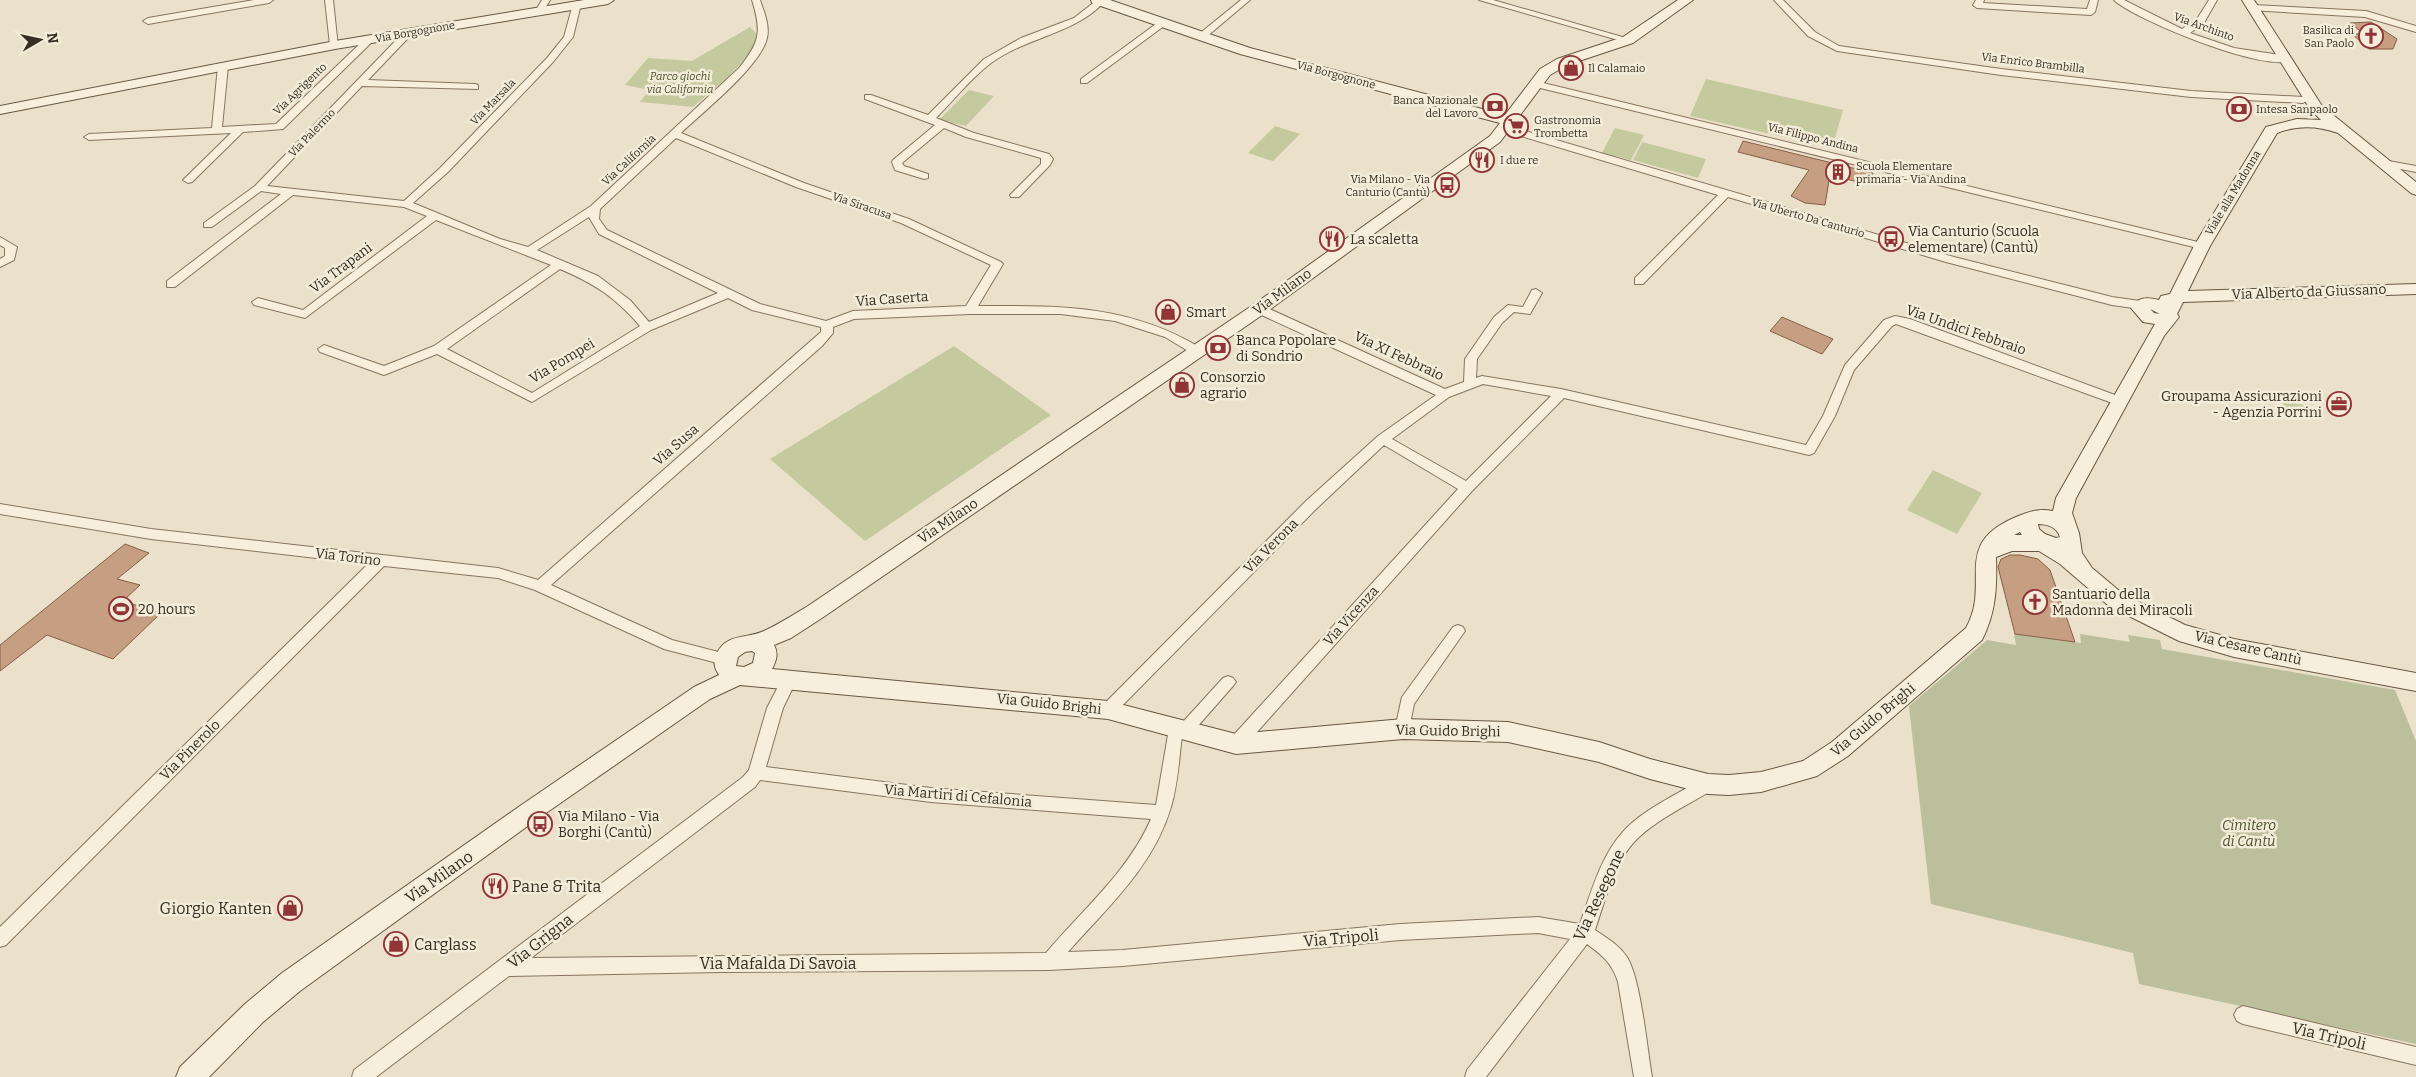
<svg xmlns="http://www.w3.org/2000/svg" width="2416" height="1077" font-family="Bitter,serif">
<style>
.green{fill:#c4c99e}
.cemetery{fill:#bbbf9c}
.building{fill:#c69f83;stroke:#845f47}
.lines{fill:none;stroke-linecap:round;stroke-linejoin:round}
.street-casing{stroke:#87745f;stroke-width:2}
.secondary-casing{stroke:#695642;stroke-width:2}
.street{fill:#f7efdc;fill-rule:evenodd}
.secondary{fill:#f7efdc;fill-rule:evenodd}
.labels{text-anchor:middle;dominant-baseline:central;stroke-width:5;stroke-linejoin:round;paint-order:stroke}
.far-street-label{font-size:11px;fill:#382d22;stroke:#f3ecd9}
.far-poi-label{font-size:11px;fill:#382d22;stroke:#f3ecd9;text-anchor:start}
.far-park-label{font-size:11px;font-style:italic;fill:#49532a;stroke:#f3ecd9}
.poi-label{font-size:14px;fill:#382d22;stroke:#f3ecd9;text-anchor:start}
.street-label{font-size:14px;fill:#382d22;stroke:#f3ecd9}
.park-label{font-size:14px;font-style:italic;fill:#49532a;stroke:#f3ecd9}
.near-street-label{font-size:16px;fill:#382d22;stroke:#f3ecd9}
.near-poi-label{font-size:16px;fill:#382d22;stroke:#f3ecd9;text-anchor:start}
</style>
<rect width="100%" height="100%" fill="#ebe1ca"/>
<!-- green -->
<path class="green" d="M 750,27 L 757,34 C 755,58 711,91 693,107 L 640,102 L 649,90 L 625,85 L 648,58 L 692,61 Z
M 1706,79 L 1843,110 L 1832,148 L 1690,116 Z
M 969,90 L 994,96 L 966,126 L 939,120 Z
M 1275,126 L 1300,134 L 1273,161 L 1248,153 Z
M 1615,128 L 1644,135 L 1631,160 L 1602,153 Z
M 1642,142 L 1706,159 L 1698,178 L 1633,160 Z
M 954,346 L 1051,415 L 865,541 L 770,459 Z
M 2282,400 L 2303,405 L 2305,417 L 2284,412 Z
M 1933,470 L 1982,493 L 1957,534 L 1907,510 Z"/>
<!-- cemetery -->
<path class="cemetery" d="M 2014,634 L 2081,643 L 2080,634 L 2130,642 L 2128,635 L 2160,640 L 2162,649 L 2395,690 L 2416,741 L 2416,1044 L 2139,984 L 2133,953 L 1931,904 L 1909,706 L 1987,640 L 2016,645 Z"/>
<!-- building -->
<path class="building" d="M 2371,22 L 2397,39 L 2393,49 L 2369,49 L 2352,34 L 2364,34 L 2350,23 Z
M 1743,141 L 1873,173 L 1870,185 L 1830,175 L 1825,205 L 1805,203 L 1791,196 L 1809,170 L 1738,152 Z
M 1782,317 L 1833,339 L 1822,354 L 1770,331 Z
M 125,544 L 149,553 L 117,579 L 140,585 L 123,601 L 161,613 L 113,659 L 47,635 L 0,671 L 0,645 Z
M 2010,555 L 2020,555 L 2038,559 L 2050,570 L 2075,642 L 2015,634 L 1998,567 L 2001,559 Z"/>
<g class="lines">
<defs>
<path id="street" d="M 254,0 L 273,0 L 269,3 L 148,24 L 143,21 L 148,18 Z
M 325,0 L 333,0 L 338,47 L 330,45 Z
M 542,0 L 550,0 L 543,12 L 537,12 L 536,10 Z
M 752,0 L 760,0 C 764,12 770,25 767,38 C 761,66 703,112 681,133 L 804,183 L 909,219 L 1001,262 L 1003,264 L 978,306 C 1061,306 1127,304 1201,348 L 1203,351 L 1201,354 L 1193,354 L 1165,337 L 1115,321 L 1061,314 L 970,314 L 854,319 L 833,327 L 833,333 L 822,346 L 551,585 L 672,640 L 730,655 L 732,659 L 730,663 L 725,665 L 664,649 L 535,590 L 498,578 L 384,566 L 6,945 L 0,947 L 0,927 L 368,564 L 151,539 L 0,514 L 0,504 L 151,529 L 498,568 L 538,580 L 821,332 L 821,327 L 752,310 L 728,298 L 651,330 L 532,402 L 437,354 L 384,375 L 320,352 L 318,349 L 324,345 L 384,366 L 434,346 L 551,265 L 436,220 L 305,318 L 254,305 L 252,302 L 258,298 L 303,310 L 427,216 L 404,207 L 293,195 L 175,287 L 167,287 L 167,281 L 281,194 L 261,191 L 212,227 L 204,227 L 204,223 L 255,186 L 405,31 L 408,30 L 413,33 L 411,35 L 368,80 L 475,84 L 478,85 L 478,89 L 362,86 L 267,186 L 404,201 L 440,168 L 547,58 L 564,37 L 573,4 L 577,1 L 581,4 L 573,37 L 553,62 L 448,172 L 413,203 L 500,239 L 528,247 L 591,206 L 739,68 C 760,42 762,32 752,0 ZM 676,138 L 796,187 L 901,223 L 991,265 L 966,306 L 853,311 L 826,321 L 760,304 L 607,230 L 599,219 L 600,209 ZM 589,217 L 599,234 L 718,293 L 649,322 L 630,300 L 598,276 L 537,250 ZM 560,269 C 595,284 615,297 640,326 L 532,393 L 447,349 Z
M 1097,0 L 1105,1 C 1076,34 1026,37 991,63 C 971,78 954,100 936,118 L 974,133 L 1049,154 L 1053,159 L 1050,165 L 1019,197 L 1011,197 L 1010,195 L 1041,164 L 1041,158 L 966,137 L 944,128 L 902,163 L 904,166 L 928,174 L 928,178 L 924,179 L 895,170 L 892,162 L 893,160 L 935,125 L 865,99 L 865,95 L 871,95 L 928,115 L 984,59 L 1021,38 L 1074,18 Z
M 1241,0 L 1250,0 L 1205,38 L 1199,38 L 1199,34 Z
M 1479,0 L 1493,0 L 1633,40 L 1625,42 Z
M 1774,0 L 1783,0 L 1815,32 L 1839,46 L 2001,69 L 2191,91 L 2303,97 L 2308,100 L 2303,103 L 2191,97 L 2001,75 L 1837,51 L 1808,36 Z
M 1976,0 L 1984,0 L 1983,3 L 2087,9 L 2090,0 L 2098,0 L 2095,12 L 2091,15 L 1977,8 L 1973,5 Z
M 2114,0 L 2124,0 L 2182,29 L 2197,19 L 2209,0 L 2217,0 L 2204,23 L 2190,33 L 2234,48 L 2287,56 L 2292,59 C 2272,76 2133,19 2114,0 Z
M 2253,5 L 2366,11 L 2416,26 L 2416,32 L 2365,17 L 2250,10 L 2249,8 Z
M 1160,21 L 1168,23 L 1087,83 L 1081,83 L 1081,79 Z
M 365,39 L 373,41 L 283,129 L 243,132 L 192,182 L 188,183 L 183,180 L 231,133 L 89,140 L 84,137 L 89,134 L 212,128 L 218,66 L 223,63 L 228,66 L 222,127 L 276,124 Z
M 1535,81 L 2202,243 L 2208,246 L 2202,249 L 1532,86 L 1530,84 Z
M 1505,125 L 1954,257 L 2112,297 L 2140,301 L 2146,305 L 2140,309 L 2112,305 L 1946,262 L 1728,197 L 1643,284 L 1635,284 L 1635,278 L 1718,195 L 1501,130 L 1500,128 Z
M 2383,160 L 2416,166 L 2416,172 L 2379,165 L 2378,163 Z
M 0,237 L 17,247 L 14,260 L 0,267 L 0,259 L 5,256 L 5,248 L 0,245 Z
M 1536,289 L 1542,293 L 1530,314 L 1514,312 L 1502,323 L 1477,359 L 1476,378 L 1482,376 L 1561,389 L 1806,445 L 1823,416 L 1845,365 L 1884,320 L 1895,316 L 1910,319 L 2123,398 L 2125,401 L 2123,404 L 2115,404 L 1896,324 L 1892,326 L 1854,370 L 1835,416 L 1814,453 L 1809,455 L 1564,398 L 1472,491 L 1242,749 L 1236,751 L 1230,749 L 1228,744 L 1230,739 L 1458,489 L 1384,445 L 1316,509 L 1113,715 L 1108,716 L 1103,715 L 1100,710 L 1103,705 L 1306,501 L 1378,436 L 1436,395 L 1255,312 L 1253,309 L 1255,306 L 1263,306 L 1445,389 L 1464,382 L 1465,359 L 1494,317 L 1508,305 L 1523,307 L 1532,290 ZM 1483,384 L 1551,396 L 1466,481 L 1392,439 L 1449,397 Z
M 1458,625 L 1463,627 L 1465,631 L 1414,704 L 1408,734 L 1403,736 L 1398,734 L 1395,729 L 1402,697 L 1453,627 Z
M 789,673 L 794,675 L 797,679 L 783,708 L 766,767 L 931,788 L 1156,805 L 1170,723 L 1175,721 L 1181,724 L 1223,678 L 1228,676 L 1233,678 L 1236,682 L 1233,686 L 1190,735 L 1182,735 C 1179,759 1178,784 1171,807 C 1154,866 1107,908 1068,952 L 1123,950 L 1400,924 L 1538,917 L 1580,924 C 1591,893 1600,858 1622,833 C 1640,811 1678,794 1702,779 L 1708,777 L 1714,779 L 1716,784 L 1714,789 C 1688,805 1655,820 1634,842 C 1613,865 1605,901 1595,930 C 1607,938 1619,945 1627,957 C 1641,980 1647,1048 1652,1077 L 1634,1077 L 1618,982 C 1612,963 1603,956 1587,944 L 1486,1077 L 1465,1077 L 1467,1070 L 1570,939 L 1538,933 L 1400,940 L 1123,966 L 1049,970 L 720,972 L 509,976 L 376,1077 L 352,1077 L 354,1070 L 743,777 L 749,770 L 767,708 L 784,675 ZM 760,780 L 931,802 L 1151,819 C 1128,872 1082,910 1046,953 L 531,958 L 755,787 Z
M 2243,1006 L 2416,1047 L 2416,1065 L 2243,1024 L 2237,1021 L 2234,1015 L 2237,1009 Z"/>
<path id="secondary" d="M 584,0 L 614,0 L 608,4 L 335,49 L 0,114 L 0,106 L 335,41 Z
M 1091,0 L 1110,0 L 1250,48 L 1505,115 L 1540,69 L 1557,59 L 1623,37 L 1678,0 L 1693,0 L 1633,43 L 1567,65 L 1550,75 L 1500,142 L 1265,313 L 822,618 L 791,638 L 774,645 C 779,654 776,661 772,669 L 1108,701 L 1236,734 L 1403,719 L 1508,722 L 1599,742 L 1650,759 L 1708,774 L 1729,775 L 1761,772 L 1803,761 L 1832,742 L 1966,628 C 1992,582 1950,545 2016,517 C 2028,512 2039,508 2053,511 L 2056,498 L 2155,324 L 2143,322 L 2131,308 C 2137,297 2147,297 2159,300 L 2161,296 L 2170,294 L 2194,246 L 2266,127 L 2297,119 L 2321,120 L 2310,109 L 2242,0 L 2254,0 L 2322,106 L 2416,182 L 2416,195 L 2411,193 L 2338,133 C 2318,126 2297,125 2277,133 L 2210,246 L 2188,291 L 2416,284 L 2416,294 L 2183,302 L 2177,314 L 2179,317 L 2164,336 L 2076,498 L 2072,513 L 2079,533 L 2082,553 L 2092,568 L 2123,594 L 2185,625 L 2234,639 L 2416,673 L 2416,691 L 2234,657 L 2179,641 L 2109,606 L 2060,564 L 2039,551 L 2012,551 L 1996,557 C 1997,588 1996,612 1982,640 L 1848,756 L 1817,776 L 1761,792 L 1729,795 L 1708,794 L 1650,779 L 1599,762 L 1508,742 L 1403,739 L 1236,754 L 1108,719 L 740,685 L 710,699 L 536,820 L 300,991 L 263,1022 L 209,1077 L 176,1077 L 180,1067 L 245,1004 L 282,973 L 520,806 L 694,687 L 719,675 C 714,667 713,662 717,653 C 727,633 747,639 764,631 C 779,624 793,615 808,606 L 1253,305 L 1490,136 L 1500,123 L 1240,54 L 1092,3 ZM 2150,309 L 2160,314 L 2154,313 ZM 2038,524 C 2047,524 2057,527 2060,537 L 2056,538 L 2045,534 L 2039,529 ZM 2020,532 L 2022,535 L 2014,535 ZM 752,651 L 755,653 L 753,663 L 744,667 L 736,666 L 738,657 L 745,652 Z"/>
</defs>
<!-- street casing -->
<use href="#street" class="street-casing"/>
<!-- secondary casing -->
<use href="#secondary" class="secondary-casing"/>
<!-- street -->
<use href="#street" class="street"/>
<!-- secondary -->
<use href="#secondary" class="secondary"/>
</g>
<!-- icons -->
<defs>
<symbol id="church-ring" viewBox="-11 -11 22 22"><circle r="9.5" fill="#f3ecd9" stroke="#913435" stroke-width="1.5"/><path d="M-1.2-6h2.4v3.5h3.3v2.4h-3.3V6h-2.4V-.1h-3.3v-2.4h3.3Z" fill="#913435"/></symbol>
<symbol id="shop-ring" viewBox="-11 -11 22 22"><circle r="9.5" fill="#f3ecd9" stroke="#913435" stroke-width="1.5"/><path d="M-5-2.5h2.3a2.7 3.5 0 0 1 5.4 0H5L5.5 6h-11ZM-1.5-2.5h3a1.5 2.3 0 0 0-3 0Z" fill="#913435"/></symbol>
<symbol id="bank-ring" viewBox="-11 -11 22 22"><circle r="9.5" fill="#f3ecd9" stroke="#913435" stroke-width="1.5"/><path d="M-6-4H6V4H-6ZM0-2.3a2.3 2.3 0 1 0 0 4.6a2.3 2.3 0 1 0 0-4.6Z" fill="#913435"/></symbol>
<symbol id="supermarket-ring" viewBox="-11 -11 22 22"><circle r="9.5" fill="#f3ecd9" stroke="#913435" stroke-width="1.5"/><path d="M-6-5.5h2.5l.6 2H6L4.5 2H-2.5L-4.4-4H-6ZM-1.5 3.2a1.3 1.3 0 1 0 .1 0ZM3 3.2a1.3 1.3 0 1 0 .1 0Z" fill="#913435"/></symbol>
<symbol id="restaurant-ring" viewBox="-11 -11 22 22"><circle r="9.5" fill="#f3ecd9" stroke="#913435" stroke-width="1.5"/><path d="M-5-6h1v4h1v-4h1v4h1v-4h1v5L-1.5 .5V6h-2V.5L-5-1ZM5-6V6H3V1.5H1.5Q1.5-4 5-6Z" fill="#913435"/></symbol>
<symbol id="building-ring" viewBox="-11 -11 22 22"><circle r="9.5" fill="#f3ecd9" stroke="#913435" stroke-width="1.5"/><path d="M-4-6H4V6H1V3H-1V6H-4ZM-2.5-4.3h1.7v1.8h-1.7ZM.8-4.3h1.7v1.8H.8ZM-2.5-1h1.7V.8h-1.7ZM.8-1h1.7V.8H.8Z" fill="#913435"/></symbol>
<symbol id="bus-ring" viewBox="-11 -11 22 22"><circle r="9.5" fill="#f3ecd9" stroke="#913435" stroke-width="1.5"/><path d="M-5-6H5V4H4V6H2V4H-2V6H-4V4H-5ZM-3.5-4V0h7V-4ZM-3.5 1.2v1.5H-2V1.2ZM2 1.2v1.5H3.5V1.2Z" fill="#913435"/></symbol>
<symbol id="office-ring" viewBox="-11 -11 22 22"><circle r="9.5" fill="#f3ecd9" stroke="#913435" stroke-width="1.5"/><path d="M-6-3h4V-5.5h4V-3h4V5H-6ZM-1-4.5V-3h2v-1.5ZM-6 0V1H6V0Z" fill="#913435"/></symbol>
<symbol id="stadium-ring" viewBox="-11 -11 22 22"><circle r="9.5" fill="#f3ecd9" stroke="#913435" stroke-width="1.5"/><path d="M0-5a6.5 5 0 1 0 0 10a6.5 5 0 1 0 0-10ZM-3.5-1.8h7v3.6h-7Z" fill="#913435"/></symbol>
</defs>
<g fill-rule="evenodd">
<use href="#church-ring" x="2357" y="22" width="28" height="28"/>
<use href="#shop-ring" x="1557" y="54" width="28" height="28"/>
<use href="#bank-ring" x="1481" y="92" width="28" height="28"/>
<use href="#bank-ring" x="2225" y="95" width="28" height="28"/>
<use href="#supermarket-ring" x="1502" y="112" width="28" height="28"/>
<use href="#restaurant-ring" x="1468" y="146" width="28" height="28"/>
<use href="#building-ring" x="1824" y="158" width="28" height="28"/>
<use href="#bus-ring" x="1433" y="171" width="28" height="28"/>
<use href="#restaurant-ring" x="1318" y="225" width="28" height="28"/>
<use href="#bus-ring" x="1877" y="225" width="28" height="28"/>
<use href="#shop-ring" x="1154" y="298" width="28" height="28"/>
<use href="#bank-ring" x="1204" y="334" width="28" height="28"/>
<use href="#shop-ring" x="1168" y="371" width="28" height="28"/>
<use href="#office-ring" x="2325" y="390" width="28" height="28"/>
<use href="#church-ring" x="2021" y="588" width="28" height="28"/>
<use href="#stadium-ring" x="107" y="595" width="28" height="28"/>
<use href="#bus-ring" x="526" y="810" width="28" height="28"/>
<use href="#restaurant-ring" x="481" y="872" width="28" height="28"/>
<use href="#shop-ring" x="276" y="894" width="28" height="28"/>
<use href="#shop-ring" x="382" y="930" width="28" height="28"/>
</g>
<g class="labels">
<!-- far-street labels -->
<g class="far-street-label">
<text transform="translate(2204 27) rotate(20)">Via Archinto</text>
<text transform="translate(415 32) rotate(-10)">Via Borgognone</text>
<text transform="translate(2033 63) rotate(7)">Via Enrico Brambilla</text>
<text transform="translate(1336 75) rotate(15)">Via Borgognone</text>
<text transform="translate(300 89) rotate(-44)">Via Agrigento</text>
<text transform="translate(493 102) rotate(-46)">Via Marsala</text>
<text transform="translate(312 133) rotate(-46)">Via Palermo</text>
<text transform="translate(1813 138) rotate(14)">Via Filippo Andina</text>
<text transform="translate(629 160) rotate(-43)">Via California</text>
<text transform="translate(2233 193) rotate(-59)">Viale alla Madonna</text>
<text transform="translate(862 206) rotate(19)">Via Siracusa</text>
<text transform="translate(1808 218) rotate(16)">Via Uberto Da Canturio</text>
</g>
<!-- far-poi labels -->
<g class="far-poi-label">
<text x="2354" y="30" text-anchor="end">Basilica di<tspan x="2354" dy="13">San Paolo</tspan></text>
<text x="1588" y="68">Il Calamaio</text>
<text x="1478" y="100" text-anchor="end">Banca Nazionale<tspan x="1478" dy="13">del Lavoro</tspan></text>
<text x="2256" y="109">Intesa Sanpaolo</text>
<text x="1534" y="120">Gastronomia<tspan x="1534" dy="13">Trombetta</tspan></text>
<text x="1500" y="160">I due re</text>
<text x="1856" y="166">Scuola Elementare<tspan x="1856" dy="13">primaria - Via Andina</tspan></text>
<text x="1430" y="179" text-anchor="end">Via Milano - Via<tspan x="1430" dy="13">Canturio (Cantù)</tspan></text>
</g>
<!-- far-park labels -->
<g class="far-park-label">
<text x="680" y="76">Parco giochi<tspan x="680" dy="13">via California</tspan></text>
</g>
<!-- poi labels -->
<g class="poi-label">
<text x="1908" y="231">Via Canturio (Scuola<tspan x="1908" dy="16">elementare) (Cantù)</tspan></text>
<text x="1350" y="239">La scaletta</text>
<text x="1186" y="312">Smart</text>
<text x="1236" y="340">Banca Popolare<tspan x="1236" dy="16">di Sondrio</tspan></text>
<text x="1200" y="377">Consorzio<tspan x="1200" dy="16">agrario</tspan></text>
<text x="2322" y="396" text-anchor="end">Groupama Assicurazioni<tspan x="2322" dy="16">- Agenzia Porrini</tspan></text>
<text x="2052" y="594">Santuario della<tspan x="2052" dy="16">Madonna dei Miracoli</tspan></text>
<text x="138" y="609">20 hours</text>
<text x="558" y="816">Via Milano - Via<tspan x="558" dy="16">Borghi (Cantù)</tspan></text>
</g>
<!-- street labels -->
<g class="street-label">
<text transform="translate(341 268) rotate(-37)">Via Trapani</text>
<text transform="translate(1282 292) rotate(-36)">Via Milano</text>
<text transform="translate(2309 292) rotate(-2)">Via Alberto da Giussano</text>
<text transform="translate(892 299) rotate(-4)">Via Caserta</text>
<text transform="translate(1966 330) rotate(19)">Via Undici Febbraio</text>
<text transform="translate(1399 356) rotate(25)">Via XI Febbraio</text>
<text transform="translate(562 361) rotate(-31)">Via Pompei</text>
<text transform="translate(676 445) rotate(-41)">Via Susa</text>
<text transform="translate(948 521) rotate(-34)">Via Milano</text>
<text transform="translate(1271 546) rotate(-45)">Via Verona</text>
<text transform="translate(348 557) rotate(7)">Via Torino</text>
<text transform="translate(1351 616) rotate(-48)">Via Vicenza</text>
<text transform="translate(2248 648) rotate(13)">Via Cesare Cantù</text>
<text transform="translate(1049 704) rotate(6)">Via Guido Brighi</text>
<text transform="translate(1873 720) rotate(-40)">Via Guido Brighi</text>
<text transform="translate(1448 731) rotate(1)">Via Guido Brighi</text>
<text transform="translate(190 750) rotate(-45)">Via Pinerolo</text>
<text transform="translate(958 796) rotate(5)">Via Martiri di Cefalonia</text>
</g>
<!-- park labels -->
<g class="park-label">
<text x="2249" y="825">Cimitero<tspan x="2249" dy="16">di Cantù</tspan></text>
</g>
<!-- near-street labels -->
<g class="near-street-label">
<text transform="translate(439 877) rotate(-35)">Via Milano</text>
<text transform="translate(1599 895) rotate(-65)">Via Resegone</text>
<text transform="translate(1341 938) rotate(-5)">Via Tripoli</text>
<text transform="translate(540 941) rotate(-38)">Via Grigna</text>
<text x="778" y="963">Via Mafalda Di Savoia</text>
<text transform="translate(2329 1036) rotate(13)">Via Tripoli</text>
</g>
<!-- near-poi labels -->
<g class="near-poi-label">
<text x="512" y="886">Pane &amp; Trita</text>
<text x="272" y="908" text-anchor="end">Giorgio Kanten</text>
<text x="414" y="944">Carglass</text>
</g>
</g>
<!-- north arrow -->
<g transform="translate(40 40) rotate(81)" stroke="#f3ecd9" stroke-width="4" paint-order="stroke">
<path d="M0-4L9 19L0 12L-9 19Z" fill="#382d22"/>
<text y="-8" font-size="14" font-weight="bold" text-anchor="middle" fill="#382d22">N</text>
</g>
</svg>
